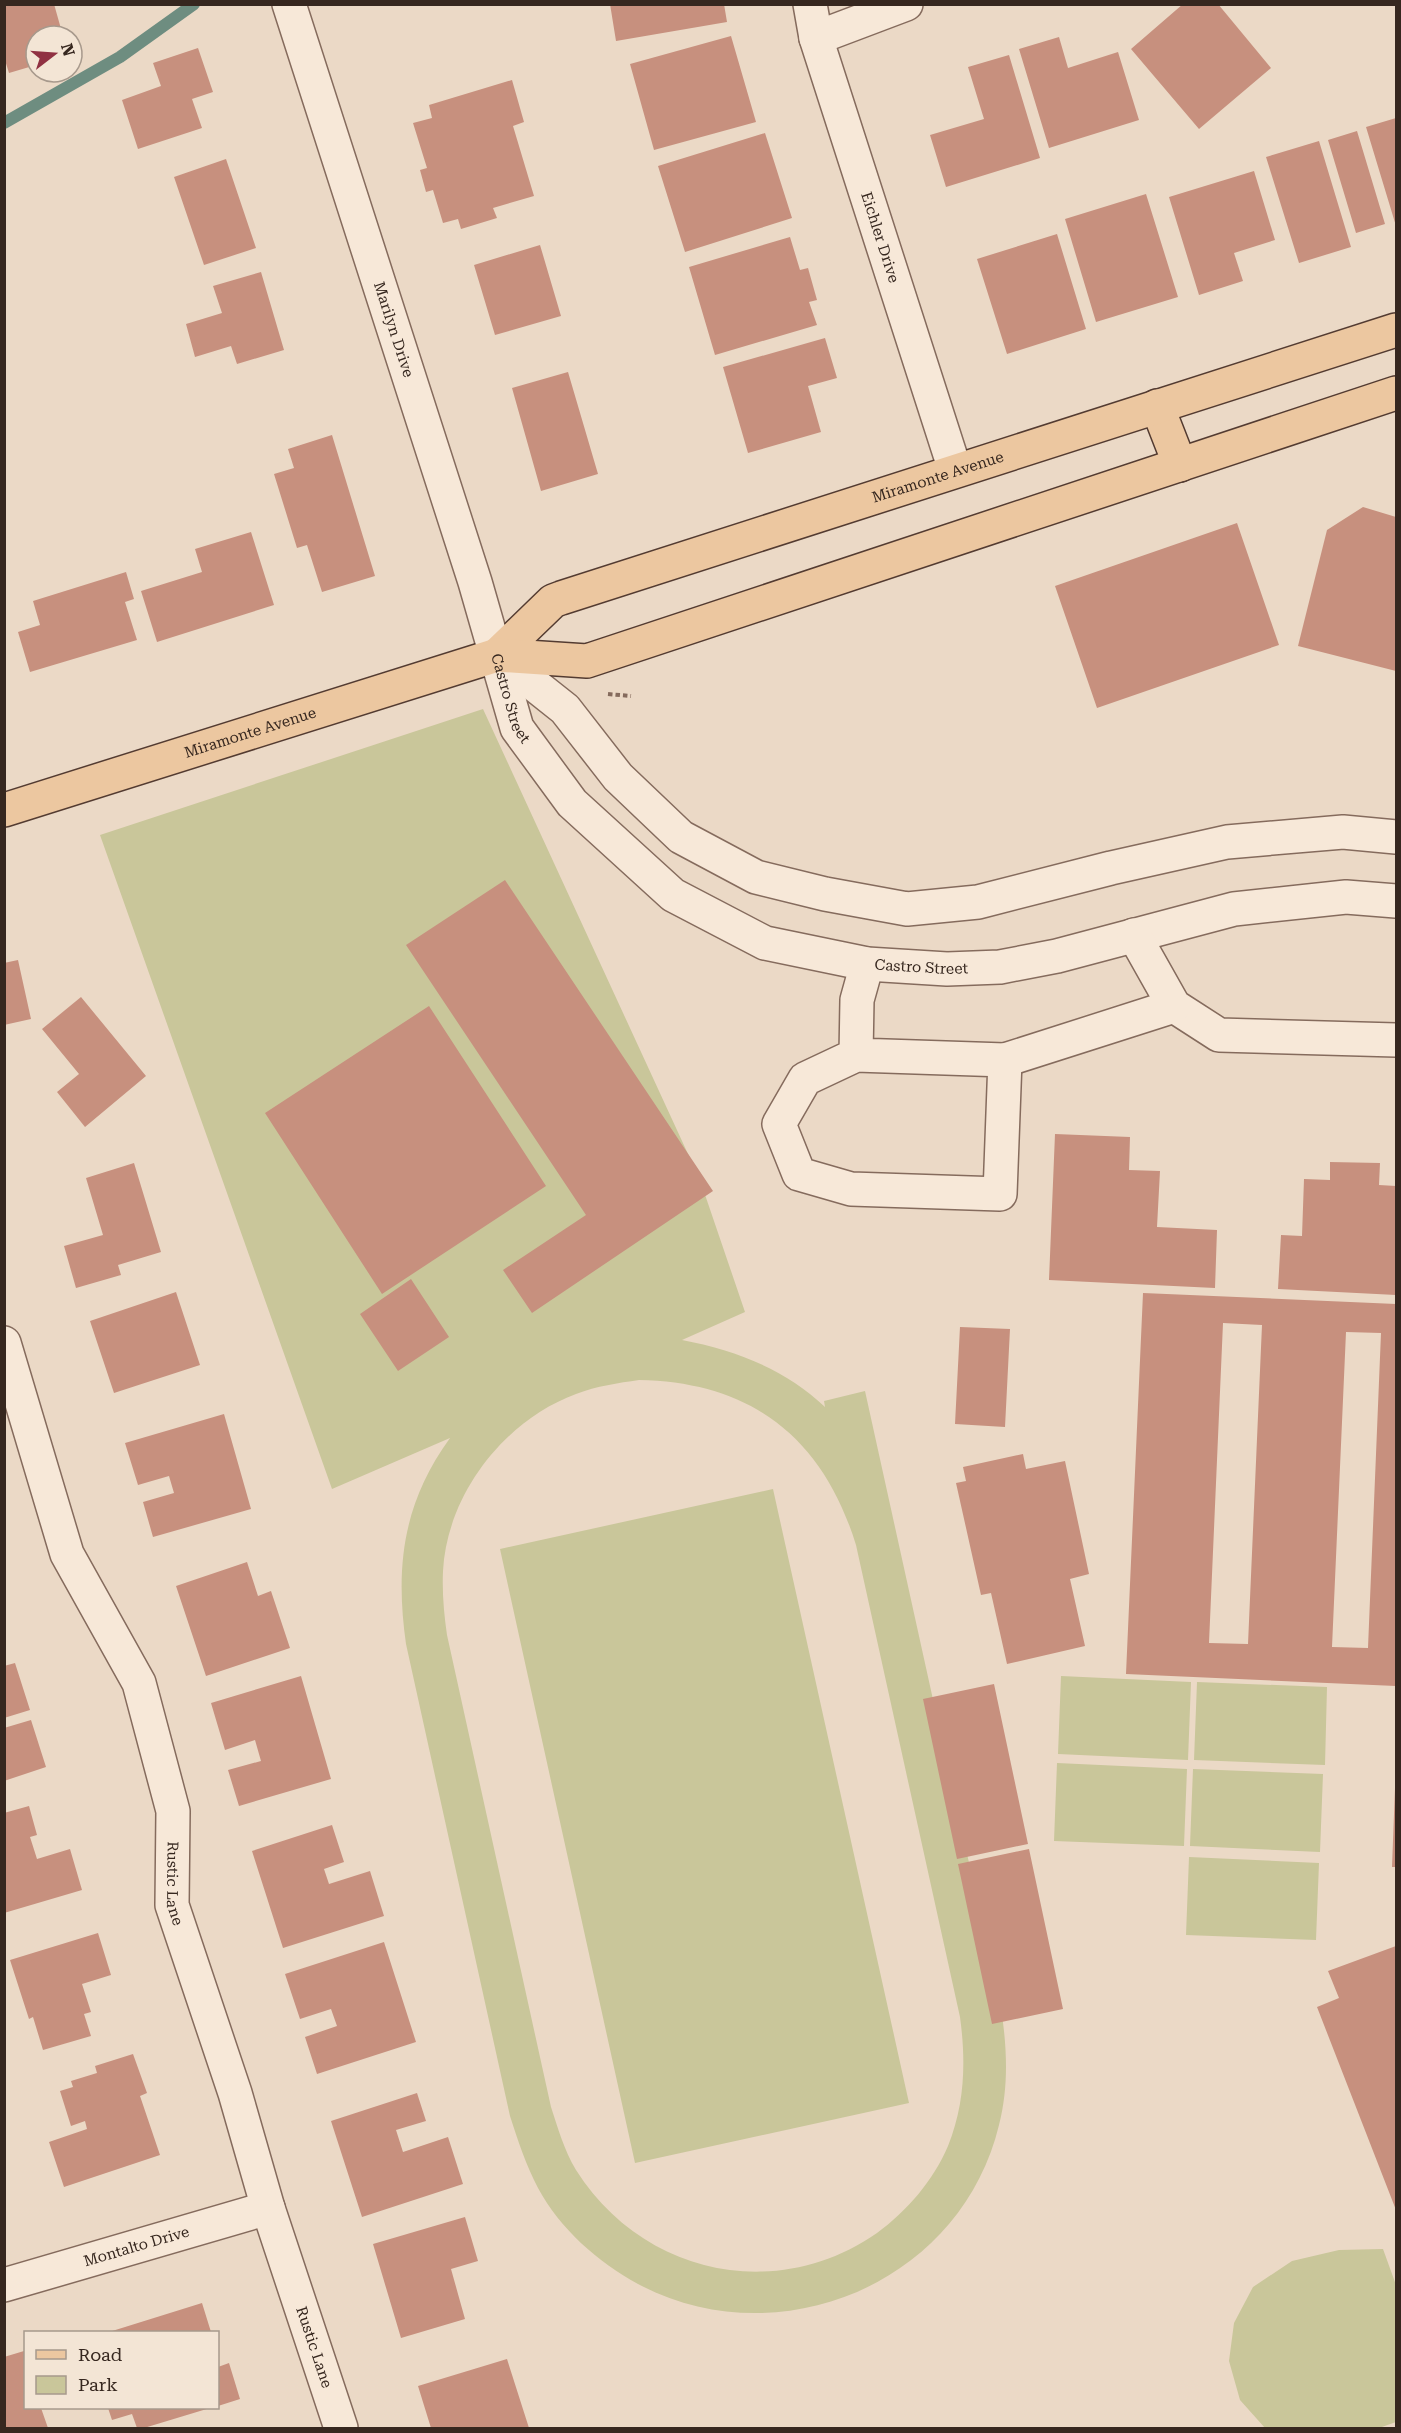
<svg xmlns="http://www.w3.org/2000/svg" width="1401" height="2433" font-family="'Roboto Serif',serif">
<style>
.green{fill:#c9c69a;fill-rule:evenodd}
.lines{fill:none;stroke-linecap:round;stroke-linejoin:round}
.stream{stroke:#6e8d80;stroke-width:12}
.building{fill:#c7907e;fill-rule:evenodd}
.minor-casing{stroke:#856b5d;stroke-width:36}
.major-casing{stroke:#533b31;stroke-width:36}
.path{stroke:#856b5d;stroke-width:4;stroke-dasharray:4.5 3;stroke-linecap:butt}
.minor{stroke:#f7e8d8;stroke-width:33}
.major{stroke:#ecc7a0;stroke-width:33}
.labels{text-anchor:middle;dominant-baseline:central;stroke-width:4.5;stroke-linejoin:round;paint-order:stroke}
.street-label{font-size:15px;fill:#36271f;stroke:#f3e5d5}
</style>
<rect width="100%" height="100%" fill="#ebd9c6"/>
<!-- green -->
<path class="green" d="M 483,709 L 700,1180 L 745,1312 L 682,1340 C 735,1350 785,1369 825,1407 L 824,1401 L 865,1391 L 1001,2008 C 1007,2047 1009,2086 999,2125 C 961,2283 779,2359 638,2284 C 598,2262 560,2229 538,2188 C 526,2165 518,2141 510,2116 L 406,1644 C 395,1566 403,1503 450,1438 L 332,1489 L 100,835 ZM 639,1380 C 752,1382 823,1438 856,1545 L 960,2017 C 966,2061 965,2104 948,2146 C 933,2181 907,2211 877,2233 C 775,2304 642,2274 576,2170 C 564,2150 558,2128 551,2107 L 447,1635 C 444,1614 442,1593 443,1571 C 447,1494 505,1420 576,1394 C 597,1386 618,1383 639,1380 Z
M 773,1489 L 909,2103 L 635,2163 L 500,1549 Z
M 1061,1676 L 1191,1682 L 1188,1760 L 1058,1754 Z
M 1197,1682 L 1327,1687 L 1325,1765 L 1194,1760 Z
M 1057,1763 L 1187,1769 L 1184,1846 L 1054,1841 Z
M 1193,1769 L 1323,1774 L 1320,1852 L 1190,1846 Z
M 1189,1857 L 1319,1863 L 1316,1940 L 1186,1935 Z
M 1383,2249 L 1396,2285 L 1396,2422 L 1379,2428 L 1265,2428 L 1240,2400 L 1229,2361 L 1234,2323 L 1253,2287 L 1292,2261 L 1339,2250 Z"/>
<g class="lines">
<!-- stream -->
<path class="stream" d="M 4,123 L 120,57 L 194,4"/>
</g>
<!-- building -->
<path class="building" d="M 4,4 L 54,4 L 63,36 L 36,36 L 36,65 L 9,73 L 4,57 Z
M 610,4 L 724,4 L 727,22 L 616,41 Z
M 1183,4 L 1218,4 L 1271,68 L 1199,129 L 1131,49 Z
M 731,36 L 756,122 L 654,150 L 630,64 Z
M 1059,37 L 1068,68 L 1118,52 L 1139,120 L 1049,148 L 1019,49 Z
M 198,48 L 213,92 L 192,99 L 202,128 L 138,149 L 122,100 L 161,86 L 153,63 Z
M 1009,55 L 1040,158 L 946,187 L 930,135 L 984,119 L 968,67 Z
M 512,80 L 524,122 L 513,126 L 534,196 L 493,208 L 497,218 L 461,229 L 458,219 L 443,223 L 433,190 L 426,192 L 420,170 L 427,168 L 413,123 L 432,118 L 429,105 Z
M 1396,118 L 1396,226 L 1366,127 Z
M 1357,131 L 1385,224 L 1356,233 L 1328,140 Z
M 765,133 L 792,218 L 685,252 L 658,166 Z
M 1319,141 L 1351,247 L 1299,263 L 1266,157 Z
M 226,159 L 256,248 L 204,265 L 174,177 Z
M 1254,171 L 1275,240 L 1234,253 L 1243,281 L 1199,295 L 1169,197 Z
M 1146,194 L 1178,297 L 1096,322 L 1065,219 Z
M 1057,234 L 1086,329 L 1007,354 L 977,259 Z
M 790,237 L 800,270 L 808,268 L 817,300 L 809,302 L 817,325 L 715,355 L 689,267 Z
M 540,245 L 561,316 L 495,335 L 474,265 Z
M 261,272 L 284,350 L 237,364 L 231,346 L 195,357 L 186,324 L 222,313 L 213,286 Z
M 825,338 L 837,378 L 808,386 L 821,432 L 748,453 L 723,367 Z
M 568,372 L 598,474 L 541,491 L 512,388 Z
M 332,435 L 375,576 L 322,592 L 307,545 L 297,548 L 274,474 L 294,468 L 288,449 Z
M 1363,507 L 1396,517 L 1396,671 L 1298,646 L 1327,530 Z
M 1237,523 L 1279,645 L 1097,708 L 1055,586 Z
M 251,532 L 274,605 L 157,642 L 141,591 L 202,572 L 195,549 Z
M 126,572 L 134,599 L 125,602 L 137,640 L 30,672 L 18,632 L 40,625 L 33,601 Z
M 505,880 L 713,1191 L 532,1313 L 503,1270 L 586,1215 L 406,945 Z
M 18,960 L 31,1019 L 4,1025 L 4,963 Z
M 81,997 L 146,1076 L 85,1127 L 57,1092 L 79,1074 L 42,1029 Z
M 429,1006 L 546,1186 L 382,1294 L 265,1113 Z
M 1055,1134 L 1130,1137 L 1129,1170 L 1160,1171 L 1157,1227 L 1217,1230 L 1215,1288 L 1049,1280 Z
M 1330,1162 L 1380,1163 L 1379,1185 L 1396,1186 L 1396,1295 L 1278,1289 L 1281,1235 L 1302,1236 L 1304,1179 L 1330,1180 Z
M 134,1163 L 161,1252 L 118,1265 L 121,1275 L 76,1288 L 64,1246 L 103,1235 L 86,1178 Z
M 411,1279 L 449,1337 L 398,1371 L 360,1314 Z
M 176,1292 L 200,1365 L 114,1393 L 90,1321 Z
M 1143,1293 L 1396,1304 L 1396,1686 L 1126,1674 ZM 1223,1323 L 1262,1325 L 1248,1644 L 1209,1643 ZM 1346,1332 L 1381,1333 L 1368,1648 L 1332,1647 Z
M 960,1327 L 1010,1329 L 1005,1427 L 955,1424 Z
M 224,1414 L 251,1509 L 153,1537 L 143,1502 L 174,1493 L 169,1476 L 138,1485 L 125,1443 Z
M 1023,1454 L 1026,1469 L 1065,1461 L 1089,1574 L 1070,1579 L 1085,1646 L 1007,1664 L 991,1593 L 981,1595 L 956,1483 L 966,1481 L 963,1467 Z
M 247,1562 L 258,1596 L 271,1591 L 290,1648 L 206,1676 L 176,1586 Z
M 15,1663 L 30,1710 L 4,1718 L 4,1666 Z
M 301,1676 L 331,1779 L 239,1806 L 228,1770 L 261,1761 L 255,1740 L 225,1750 L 211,1703 Z
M 994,1684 L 1028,1844 L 957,1859 L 923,1699 Z
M 31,1720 L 46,1767 L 4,1781 L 4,1728 Z
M 1395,1788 L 1396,1788 L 1396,1867 L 1392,1867 Z
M 29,1806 L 37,1835 L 30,1837 L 37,1859 L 70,1849 L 82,1890 L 4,1913 L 4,1813 Z
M 332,1825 L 344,1862 L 324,1869 L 329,1884 L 370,1871 L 384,1916 L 283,1948 L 252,1851 Z
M 1029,1849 L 1063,2009 L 992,2024 L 958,1864 Z
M 98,1933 L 111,1975 L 82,1984 L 91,2012 L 84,2014 L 91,2036 L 43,2050 L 33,2017 L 29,2019 L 10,1960 Z
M 384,1942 L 416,2042 L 317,2074 L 305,2037 L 337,2026 L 331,2009 L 300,2019 L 285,1974 Z
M 1396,1946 L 1396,2210 L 1317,2007 L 1339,1998 L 1328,1971 Z
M 133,2054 L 147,2093 L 140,2096 L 160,2155 L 64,2187 L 49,2142 L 87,2129 L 85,2121 L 71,2126 L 60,2091 L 73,2087 L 71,2081 L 97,2073 L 95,2066 Z
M 417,2093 L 426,2121 L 396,2130 L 403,2152 L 448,2137 L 463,2184 L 362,2217 L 331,2121 Z
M 465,2217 L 478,2261 L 451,2269 L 465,2319 L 401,2338 L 373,2244 Z
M 202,2303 L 211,2332 L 109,2332 Z
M 24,2351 L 26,2408 L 41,2408 L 48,2428 L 4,2428 L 4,2357 Z
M 507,2359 L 529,2428 L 431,2428 L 418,2386 Z
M 229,2363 L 240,2399 L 218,2406 L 218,2367 Z
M 108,2408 L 210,2408 L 144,2428 L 137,2428 L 132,2414 L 112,2420 Z"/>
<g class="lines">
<defs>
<g id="minor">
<path id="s1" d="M 289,4 L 475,582 L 517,728 L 572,803 L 673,895 L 765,943 L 867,964 L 947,969 L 1000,967 L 1057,956 L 1234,909 L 1346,897 L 1396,901"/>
<path id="s2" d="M 810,4 L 816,38 L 955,470"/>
<path d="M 816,38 L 906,4"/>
<path d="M 497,655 L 565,709 L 618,777 L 681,837 L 756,877 L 825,894 L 907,909 L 978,902 L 1111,868 L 1227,842 L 1343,832 L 1396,837"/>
<path d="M 1134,935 L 1174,1006 L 1219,1035 L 1396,1040"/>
<path d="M 856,1055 L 1005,1060 L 1000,1194 L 851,1189 L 799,1174 L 779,1124 L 805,1079 L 856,1055 L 857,1000 L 867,964"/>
<path d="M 1005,1060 L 1174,1006"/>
<path id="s3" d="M 4,1343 L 67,1554 L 139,1683 L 173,1811 L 172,1905 L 235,2093 L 268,2208 L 341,2428"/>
<path id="s4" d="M 4,2285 L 268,2208"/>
</g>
<g id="major">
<path d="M 1157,406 L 1180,465"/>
<path id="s5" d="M 497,655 L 553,601 L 561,598 L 1396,330"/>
<path id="s6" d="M 4,810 L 497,655 L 587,661 L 1396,393"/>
</g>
</defs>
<!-- minor casing -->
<use href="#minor" class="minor-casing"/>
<!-- major casing -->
<use href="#major" class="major-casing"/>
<!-- path -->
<path class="path" d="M 608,694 L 631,696"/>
<!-- minor -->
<use href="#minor" class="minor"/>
<!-- major -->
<use href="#major" class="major"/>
</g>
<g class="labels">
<!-- street labels -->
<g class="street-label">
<text stroke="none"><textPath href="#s2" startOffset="244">Eichler Drive</textPath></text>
<text stroke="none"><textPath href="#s1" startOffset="342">Marilyn Drive</textPath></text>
<text stroke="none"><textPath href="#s5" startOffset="482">Miramonte Avenue</textPath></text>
<text stroke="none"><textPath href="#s1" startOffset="729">Castro Street</textPath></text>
<text stroke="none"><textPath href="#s6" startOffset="258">Miramonte Avenue</textPath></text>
<text stroke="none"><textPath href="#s1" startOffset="1251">Castro Street</textPath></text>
<text stroke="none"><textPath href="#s3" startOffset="573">Rustic Lane</textPath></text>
<text stroke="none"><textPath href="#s4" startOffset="138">Montalto Drive</textPath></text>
<text stroke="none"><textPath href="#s3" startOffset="1059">Rustic Lane</textPath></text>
</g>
</g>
<!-- border -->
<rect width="1401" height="2433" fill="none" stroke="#36271f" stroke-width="12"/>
<!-- legend -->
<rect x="24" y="2331" width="195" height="78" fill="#f3e5d5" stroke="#a7998c" stroke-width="1.5"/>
<rect x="36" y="2350" width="30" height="9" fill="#ecc7a0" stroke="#a7998c" stroke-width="1.5"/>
<text x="78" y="2361" font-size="18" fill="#36271f">Road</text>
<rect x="36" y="2376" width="30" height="18" fill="#c9c69a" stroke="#a7998c" stroke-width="1.5"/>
<text x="78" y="2391" font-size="18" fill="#36271f">Park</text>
<!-- north arrow -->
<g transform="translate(54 54) rotate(73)"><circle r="28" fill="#f3e5d5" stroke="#a7998c" stroke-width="1.5"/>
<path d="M0-4.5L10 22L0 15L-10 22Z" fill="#903142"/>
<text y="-9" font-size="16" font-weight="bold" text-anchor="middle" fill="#36271f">N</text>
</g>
</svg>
